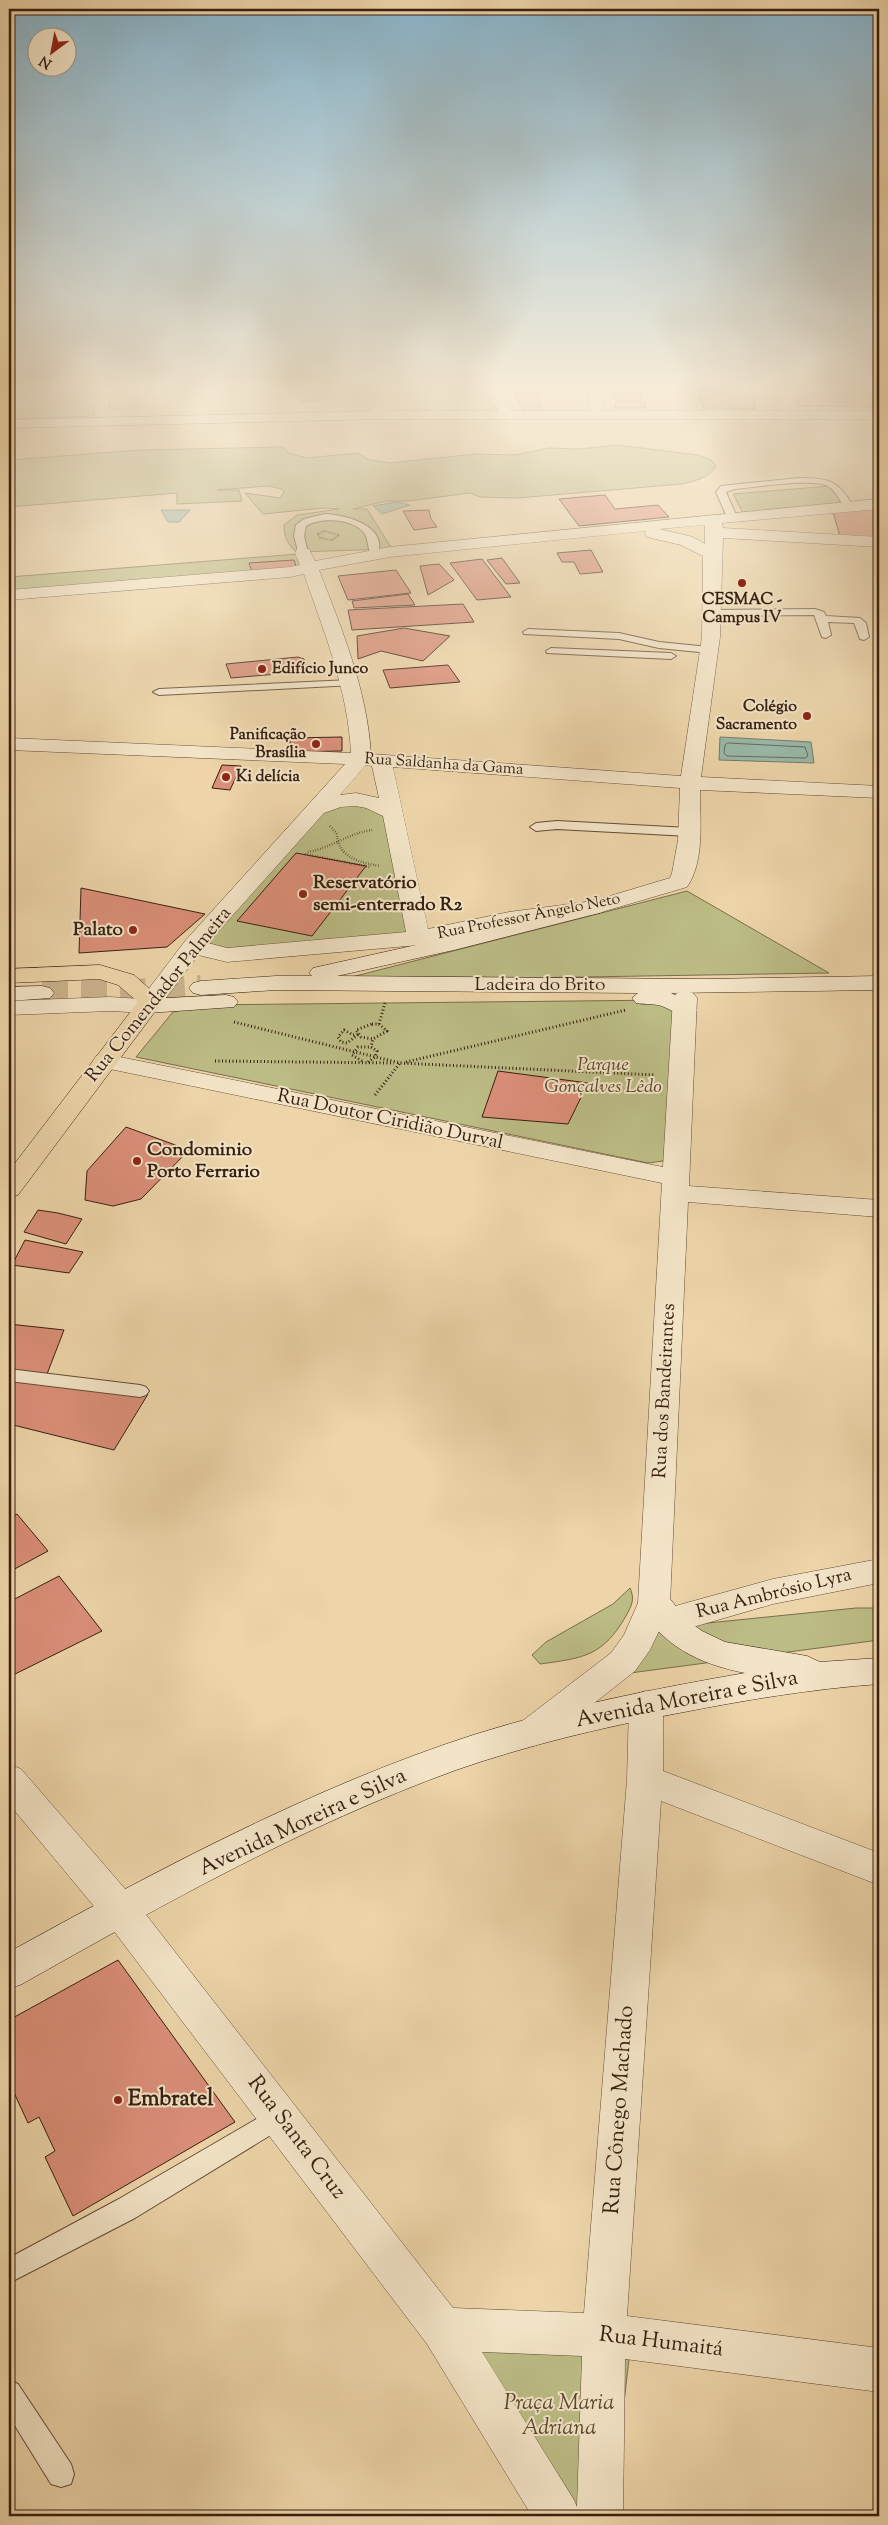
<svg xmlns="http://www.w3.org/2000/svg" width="888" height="2525" font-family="'Sorts Mill Goudy',serif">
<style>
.green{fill:#bcbc85;stroke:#7a6e4b}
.water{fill:#99b9a9;stroke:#727b6c}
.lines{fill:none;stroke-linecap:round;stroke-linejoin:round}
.shore{stroke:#686c5d;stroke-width:1}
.building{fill:#db8f79;stroke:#371f11}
.secondary-tunnel{stroke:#c9b18b;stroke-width:26;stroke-dasharray:26 13;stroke-linecap:butt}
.service-casing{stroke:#644c37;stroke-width:2}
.minor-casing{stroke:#644c37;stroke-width:1}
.secondary-casing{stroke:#371f11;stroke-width:1}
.trunk-casing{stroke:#371f11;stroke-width:1}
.path-far2{stroke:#371f11;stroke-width:2;stroke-dasharray:0.5 1;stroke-linecap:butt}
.path-far1{stroke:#371f11;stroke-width:2.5;stroke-dasharray:0.5 2;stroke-linecap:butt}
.path{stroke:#371f11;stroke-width:3;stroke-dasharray:1 2.5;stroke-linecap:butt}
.service{fill:#f3e4c7;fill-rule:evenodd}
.minor{fill:#f3e4c7;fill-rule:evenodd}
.secondary{fill:#f3e4c7;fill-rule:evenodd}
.trunk{fill:#edd5a9;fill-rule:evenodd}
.poi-dot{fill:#8f2418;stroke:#f3e4c7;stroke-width:2}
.labels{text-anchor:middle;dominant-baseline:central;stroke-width:4;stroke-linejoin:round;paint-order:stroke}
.far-poi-label{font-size:16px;font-weight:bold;fill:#371f11;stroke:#f3e4c7;text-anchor:start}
.far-street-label{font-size:16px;fill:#371f11;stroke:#f3e4c7}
.poi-label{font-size:19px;font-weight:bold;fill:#371f11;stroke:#f3e4c7;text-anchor:start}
.street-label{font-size:19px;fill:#371f11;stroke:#f3e4c7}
.park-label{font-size:19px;font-style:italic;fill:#58462e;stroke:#f3e4c7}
.near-street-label{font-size:22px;fill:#371f11;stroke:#f3e4c7}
.near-poi-label{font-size:22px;font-weight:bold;fill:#371f11;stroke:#f3e4c7;text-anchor:start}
.near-park-label{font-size:22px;font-style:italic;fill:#58462e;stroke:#f3e4c7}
</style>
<rect width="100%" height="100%" fill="#edd5a9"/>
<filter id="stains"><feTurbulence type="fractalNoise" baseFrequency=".004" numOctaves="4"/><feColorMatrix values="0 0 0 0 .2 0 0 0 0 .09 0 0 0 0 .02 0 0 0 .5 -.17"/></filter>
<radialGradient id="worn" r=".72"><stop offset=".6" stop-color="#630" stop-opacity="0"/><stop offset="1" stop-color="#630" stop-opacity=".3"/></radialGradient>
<!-- green -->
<path class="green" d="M 9,391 L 96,391 L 94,416 L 9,419 Z
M 110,394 L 137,394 L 138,409 L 109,409 Z
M 617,445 L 698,455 L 711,460 L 716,466 C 710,478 694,481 682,484 L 517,498 L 480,497 L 470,493 L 408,501 L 386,501 L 353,509 L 367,509 L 392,549 L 296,552 C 287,543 284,536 284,525 L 297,515 L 339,509 L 324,508 L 263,514 L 245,493 L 280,498 L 284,492 L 282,489 L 268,486 L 217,490 L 239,490 L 242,501 L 177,504 L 177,493 L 9,507 L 9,460 L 141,450 L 282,447 L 289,453 L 307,458 L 358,453 L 370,460 L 390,463 L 475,454 L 515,455 L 549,448 L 580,449 Z
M 830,486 L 844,503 L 743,513 L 733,494 Z
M 298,554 L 305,573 L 9,595 L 9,577 Z
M 349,802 L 382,813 L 397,843 L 413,937 L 223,954 L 203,945 L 313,815 Z
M 687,891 L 829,973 L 336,981 Z
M 668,1000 L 688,1010 L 670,1160 L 648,1163 L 136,1057 L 173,1012 L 200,1005 Z
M 630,1588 C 635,1599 632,1605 626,1616 C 603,1656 584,1658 540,1664 L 532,1655 L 546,1642 L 613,1604 Z
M 856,1608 L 879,1608 L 879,1640 L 600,1677 L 682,1613 L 698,1624 Z
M 458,2343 L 629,2359 L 611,2516 L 535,2516 L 519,2485 Z"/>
<!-- water -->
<path class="water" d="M 397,502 L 410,505 L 382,514 L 373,506 Z
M 161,510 L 190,510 L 179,522 L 168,522 Z
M 720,737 L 811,742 L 814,763 L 719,760 Z"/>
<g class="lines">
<!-- shore -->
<path class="shore" d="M 728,743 L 805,747 L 808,756 L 805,758 L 727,756 L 724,753 L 725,745 Z"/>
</g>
<!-- building -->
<path class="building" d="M 291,391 L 331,391 L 337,397 L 303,402 Z
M 513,391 L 538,391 L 542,413 L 525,413 Z
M 699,391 L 752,391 L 756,409 L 703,408 Z
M 793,391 L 879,391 L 879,394 L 876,394 L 879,407 L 798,406 Z
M 613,394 L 640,394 L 641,401 L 616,401 Z
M 616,402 L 644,402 L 646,408 L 615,408 Z
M 605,495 L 615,509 L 658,505 L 669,517 L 579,526 L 559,499 Z
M 879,508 L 879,540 L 840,536 L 832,509 Z
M 429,510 L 431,519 L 437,527 L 414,530 L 403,511 Z
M 591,550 L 603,572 L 580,574 L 574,562 L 562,562 L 557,553 Z
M 502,558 L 520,583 L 506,584 L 487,560 Z
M 482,559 L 511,597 L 477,600 L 450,563 Z
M 294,560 L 297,569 L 252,572 L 249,563 Z
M 439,564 L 454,580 L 428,595 L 420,566 Z
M 396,570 L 411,593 L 348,600 L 338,576 Z
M 408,594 L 415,605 L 354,608 L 352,601 Z
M 463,604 L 474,622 L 352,630 L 348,610 Z
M 404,628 L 450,636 L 423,661 L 381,651 L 358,659 L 357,636 Z
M 298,657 L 304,659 L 306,665 L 289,673 L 231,678 L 226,664 Z
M 448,665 L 460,682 L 390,688 L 383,670 Z
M 342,737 L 342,751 L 290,752 L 290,738 Z
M 222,765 L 241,766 L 230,790 L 212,788 Z
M 296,853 L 366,866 L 312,936 L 237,921 Z
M 81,888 L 205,914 L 167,947 L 79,953 Z
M 498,1071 L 588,1083 L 568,1124 L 482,1117 Z
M 126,1127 L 189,1150 L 141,1199 L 113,1206 L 85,1200 L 87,1171 Z
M 38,1210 L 58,1213 L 82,1219 L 66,1244 L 24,1232 Z
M 25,1240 L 83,1252 L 69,1273 L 12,1265 Z
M 9,1324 L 64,1330 L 47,1374 L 9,1369 Z
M 9,1377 L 148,1394 L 114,1450 L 9,1424 Z
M 17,1514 L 48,1551 L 9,1572 L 9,1518 Z
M 59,1576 L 102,1631 L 9,1677 L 9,1602 Z
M 118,1960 L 235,2122 L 73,2216 L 45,2157 L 55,2151 L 39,2117 L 28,2123 L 9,2082 L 9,2020 Z"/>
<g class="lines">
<!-- secondary-tunnel -->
<path class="secondary-tunnel" d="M 42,993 L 118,993 L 201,988"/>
<defs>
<path id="service" d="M 799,478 C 828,478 838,480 853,506 L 845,508 C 840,501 836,491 828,486 C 813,478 755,487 735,489 L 726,492 L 737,517 L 732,520 L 727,517 L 716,492 L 721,486 Z
M 325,514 C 345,515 387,525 378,553 L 370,553 C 368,547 368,540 365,534 C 353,518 321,517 306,526 L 304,536 L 308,553 L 299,555 L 294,536 L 296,525 L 304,519 Z
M 815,609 L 824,612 L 826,616 L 860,618 L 866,623 L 869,637 L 864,640 L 860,639 L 854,623 L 828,622 L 831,635 L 826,638 L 822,637 L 814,615 L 711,616 L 706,613 L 711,610 Z
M 528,629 L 619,633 L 659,642 L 709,647 L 714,650 L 709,653 L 659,648 L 619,639 L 524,634 L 523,632 Z
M 551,648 L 671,653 L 676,656 L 671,659 L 547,653 L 546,651 Z
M 350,680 L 354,681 L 354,685 L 159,695 L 153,692 L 159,689 Z
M 557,821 L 689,828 L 695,832 L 689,836 L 557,829 L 536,831 L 530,827 L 536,823 Z
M 9,1369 L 140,1385 L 146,1387 L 149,1391 L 146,1395 L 140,1397 L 9,1381 Z
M 279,2106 L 287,2109 L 291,2117 L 287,2125 L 135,2218 L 9,2283 L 9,2258 L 117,2200 Z
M 9,2380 L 18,2384 L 71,2464 L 74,2474 L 71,2484 L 61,2487 L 51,2484 L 9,2416 Z"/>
<path id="minor" d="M 352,391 L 368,391 L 390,415 L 388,418 L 378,418 Z
M 487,391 L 501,391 L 513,414 L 511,417 L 501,417 Z
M 588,391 L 602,391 L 604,415 L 602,418 L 592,418 L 590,415 Z
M 879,499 L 879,509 L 722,523 L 723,528 L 879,537 L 879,547 L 723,538 L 720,637 L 701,777 L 879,786 L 879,798 L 700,790 C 700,820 705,861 687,887 L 595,914 L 509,926 L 419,945 L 227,962 L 198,955 L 156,1011 L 148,1013 L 110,1011 L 9,1015 L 9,1001 L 110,997 L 141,999 L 185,941 L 345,764 L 9,750 L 9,738 L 351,753 C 348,690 324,632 304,574 L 290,577 L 9,600 L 9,590 L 290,567 L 300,565 L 295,553 L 297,549 L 309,549 L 315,561 L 390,547 ZM 705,525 L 705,544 L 693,537 L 659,529 ZM 646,531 L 645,533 L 647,537 L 681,545 L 703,556 L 702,637 L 681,776 L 371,754 C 367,689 342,630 319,570 L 390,557 ZM 366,765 L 372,766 L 379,798 L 356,793 L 340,795 ZM 393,767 L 680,788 L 678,840 L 672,873 L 670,878 L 593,901 L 509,912 L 428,929 ZM 356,806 L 366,808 L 383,816 L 406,932 L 227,948 L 208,943 L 324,813 L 341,807 Z
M 685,991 L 693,993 L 697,998 L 689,1186 L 879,1200 L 879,1217 L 688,1202 L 670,1603 L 668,1608 L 773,1579 L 879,1559 L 879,1583 L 773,1604 L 669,1634 L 659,1631 L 650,1650 L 635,1671 L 545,1742 L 533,1746 L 521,1742 L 516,1732 L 521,1722 L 611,1653 L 624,1635 L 638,1603 L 662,1183 L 105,1068 L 96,1066 L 93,1061 L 96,1056 L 105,1054 L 663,1167 L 673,998 L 677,993 Z
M 646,1691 L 658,1695 L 663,1705 L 663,1771 L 879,1853 L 879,1885 L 661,1801 L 627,2316 L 879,2348 L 879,2392 L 625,2359 L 623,2516 L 532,2516 L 427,2344 L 107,1922 L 9,1804 L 9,1764 L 21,1769 L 133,1898 L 453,2308 L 584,2313 L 627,1780 L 629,1705 L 634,1695 ZM 482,2352 L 582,2356 L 577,2507 L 574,2500 Z"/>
<path id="secondary" d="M 383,411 L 879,411 L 879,419 L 383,419 L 9,428 L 9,420 Z
M 595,900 L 603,902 L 606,907 L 603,912 L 454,950 L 337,976 L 704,979 L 879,976 L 879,990 L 671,993 L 693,1005 L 697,1010 L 693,1015 C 679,1018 676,1012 664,1007 C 656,1003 644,1005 636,1003 L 632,998 L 638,993 L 276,990 L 201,995 L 193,993 L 189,988 L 193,983 L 201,981 L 276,976 L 312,976 L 309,973 L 313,968 L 452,937 Z
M 42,986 L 50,988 L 54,993 L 50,998 L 9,1001 L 9,987 Z
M 226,995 L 234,997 L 238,1002 L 234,1007 L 148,1013 L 140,1011 L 136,1006 L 140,1001 L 148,999 Z
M 654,1590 L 666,1594 L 688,1621 L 702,1631 L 725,1642 L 807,1656 L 820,1662 L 879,1658 L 879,1684 C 811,1689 745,1700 679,1713 C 603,1727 528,1745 456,1770 C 304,1825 162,1905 22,1984 L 9,1989 L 9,1952 C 158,1870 310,1788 473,1735 C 562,1707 653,1689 745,1673 C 699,1664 660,1645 638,1603 L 642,1594 Z"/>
<path id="trunk" d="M 100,965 L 134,975 L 163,1001 L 18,1195 L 9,1197 L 9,1171 L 138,1002 L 118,985 L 99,979 L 9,983 L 9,969 Z"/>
</defs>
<!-- service casing -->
<use href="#service" class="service-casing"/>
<!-- minor casing -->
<use href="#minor" class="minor-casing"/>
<!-- secondary casing -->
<use href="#secondary" class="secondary-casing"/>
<!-- trunk casing -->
<use href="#trunk" class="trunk-casing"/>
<!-- path-far2 -->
<path class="path-far2" d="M 314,391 L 320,397
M 324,531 L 339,535 L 332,540 L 320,538 L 318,534 Z"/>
<!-- path-far1 -->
<path class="path-far1" d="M 330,826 L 337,834 C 337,857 361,863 380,866
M 308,852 C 331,848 349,833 372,830
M 305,854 L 370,867"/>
<!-- path -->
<path class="path" d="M 234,1022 L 400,1063 L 655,1075
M 372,1024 L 379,1024 L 387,1031 L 373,1039 L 361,1037 L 356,1030 Z
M 379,1024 L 385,1003
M 344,1030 L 353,1035 L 359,1034 L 347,1043 L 341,1042 L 338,1037 Z
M 215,1061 L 394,1063
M 362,1061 L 352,1055 L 358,1047 L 371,1047
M 368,1062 L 375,1057 L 377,1051 L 371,1047 L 373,1039
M 406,1062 L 626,1010
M 375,1095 L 400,1063"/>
<!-- service -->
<use href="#service" class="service"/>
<!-- minor -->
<use href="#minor" class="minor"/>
<!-- secondary -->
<use href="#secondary" class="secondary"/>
<!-- trunk -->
<use href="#trunk" class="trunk"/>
</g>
<!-- sky -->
<linearGradient id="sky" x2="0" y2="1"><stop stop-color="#88b6cf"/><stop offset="0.52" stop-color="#f7ecd8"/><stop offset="1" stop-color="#f7ecd8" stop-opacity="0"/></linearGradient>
<rect width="888" height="745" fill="url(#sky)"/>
<!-- markers -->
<g class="poi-dot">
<circle cx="742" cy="583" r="5"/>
<circle cx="262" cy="669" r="5"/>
<circle cx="807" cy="716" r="5"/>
<circle cx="316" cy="744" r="5"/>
<circle cx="226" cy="777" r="5"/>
<circle cx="303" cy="894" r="5"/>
<circle cx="133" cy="930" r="5"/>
<circle cx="137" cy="1161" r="5"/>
<circle cx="118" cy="2100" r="5"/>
</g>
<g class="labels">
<!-- far-poi labels -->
<g class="far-poi-label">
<text x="742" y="600" text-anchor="middle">CESMAC -<tspan x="742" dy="18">Campus IV</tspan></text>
<text x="272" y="669">Edifício Junco</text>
<text x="797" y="707" text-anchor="end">Colégio<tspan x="797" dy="18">Sacramento</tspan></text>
<text x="306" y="735" text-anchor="end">Panificação<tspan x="306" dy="18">Brasília</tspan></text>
<text x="236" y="777">Ki delícia</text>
</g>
<!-- far-street labels -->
<g class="far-street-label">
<text transform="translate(444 765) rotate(4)">Rua Saldanha da Gama</text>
<text transform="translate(529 917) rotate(-11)">Rua Professor Ângelo Neto</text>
</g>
<!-- poi labels -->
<g class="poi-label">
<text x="313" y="883">Reservatório<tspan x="313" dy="22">semi-enterrado R2</tspan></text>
<text x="123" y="930" text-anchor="end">Palato</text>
<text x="147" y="1150">Condominio<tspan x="147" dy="22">Porto Ferrario</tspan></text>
</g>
<!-- street labels -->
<g class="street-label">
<text x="540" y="985">Ladeira do Brito</text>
<text transform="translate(159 995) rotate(-51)">Rua Comendador Palmeira</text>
<text transform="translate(390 1120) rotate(12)">Rua Doutor Ciridião Durval</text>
<text transform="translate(665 1391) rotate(-87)">Rua dos Bandeirantes</text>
<text transform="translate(774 1594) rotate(-14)">Rua Ambrósio Lyra</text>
</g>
<!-- park labels -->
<g class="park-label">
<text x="603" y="1065">Parque<tspan x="603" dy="22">Gonçalves Lêdo</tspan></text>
</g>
<!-- near-street labels -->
<g class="near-street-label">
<text transform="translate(687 1700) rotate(-11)">Avenida Moreira e Silva</text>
<text transform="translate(303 1823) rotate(-25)">Avenida Moreira e Silva</text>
<text transform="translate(620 2110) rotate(-86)">Rua Cônego Machado</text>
<text transform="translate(296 2138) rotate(53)">Rua Santa Cruz</text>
<text transform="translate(661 2343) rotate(7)">Rua Humaitá</text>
</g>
<!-- near-poi labels -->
<g class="near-poi-label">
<text x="128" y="2100">Embratel</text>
</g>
<!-- near-park labels -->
<g class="near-park-label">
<text x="559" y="2404">Praça Maria<tspan x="559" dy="25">Adriana</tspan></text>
</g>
</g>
<!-- margin -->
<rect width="888" height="2525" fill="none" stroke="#edd5a9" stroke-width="30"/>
<rect x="10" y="10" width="868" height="2505" fill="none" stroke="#371f11" stroke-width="2.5"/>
<rect x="15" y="15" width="858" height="2495" fill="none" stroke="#371f11"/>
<!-- north arrow -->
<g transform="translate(52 52) rotate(212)"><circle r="24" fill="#f3e4c7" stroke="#a8957e"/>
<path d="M0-4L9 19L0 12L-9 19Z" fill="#8f2418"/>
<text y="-8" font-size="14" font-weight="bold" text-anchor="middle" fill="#371f11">N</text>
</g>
<rect width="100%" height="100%" filter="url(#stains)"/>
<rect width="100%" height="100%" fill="url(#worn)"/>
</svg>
